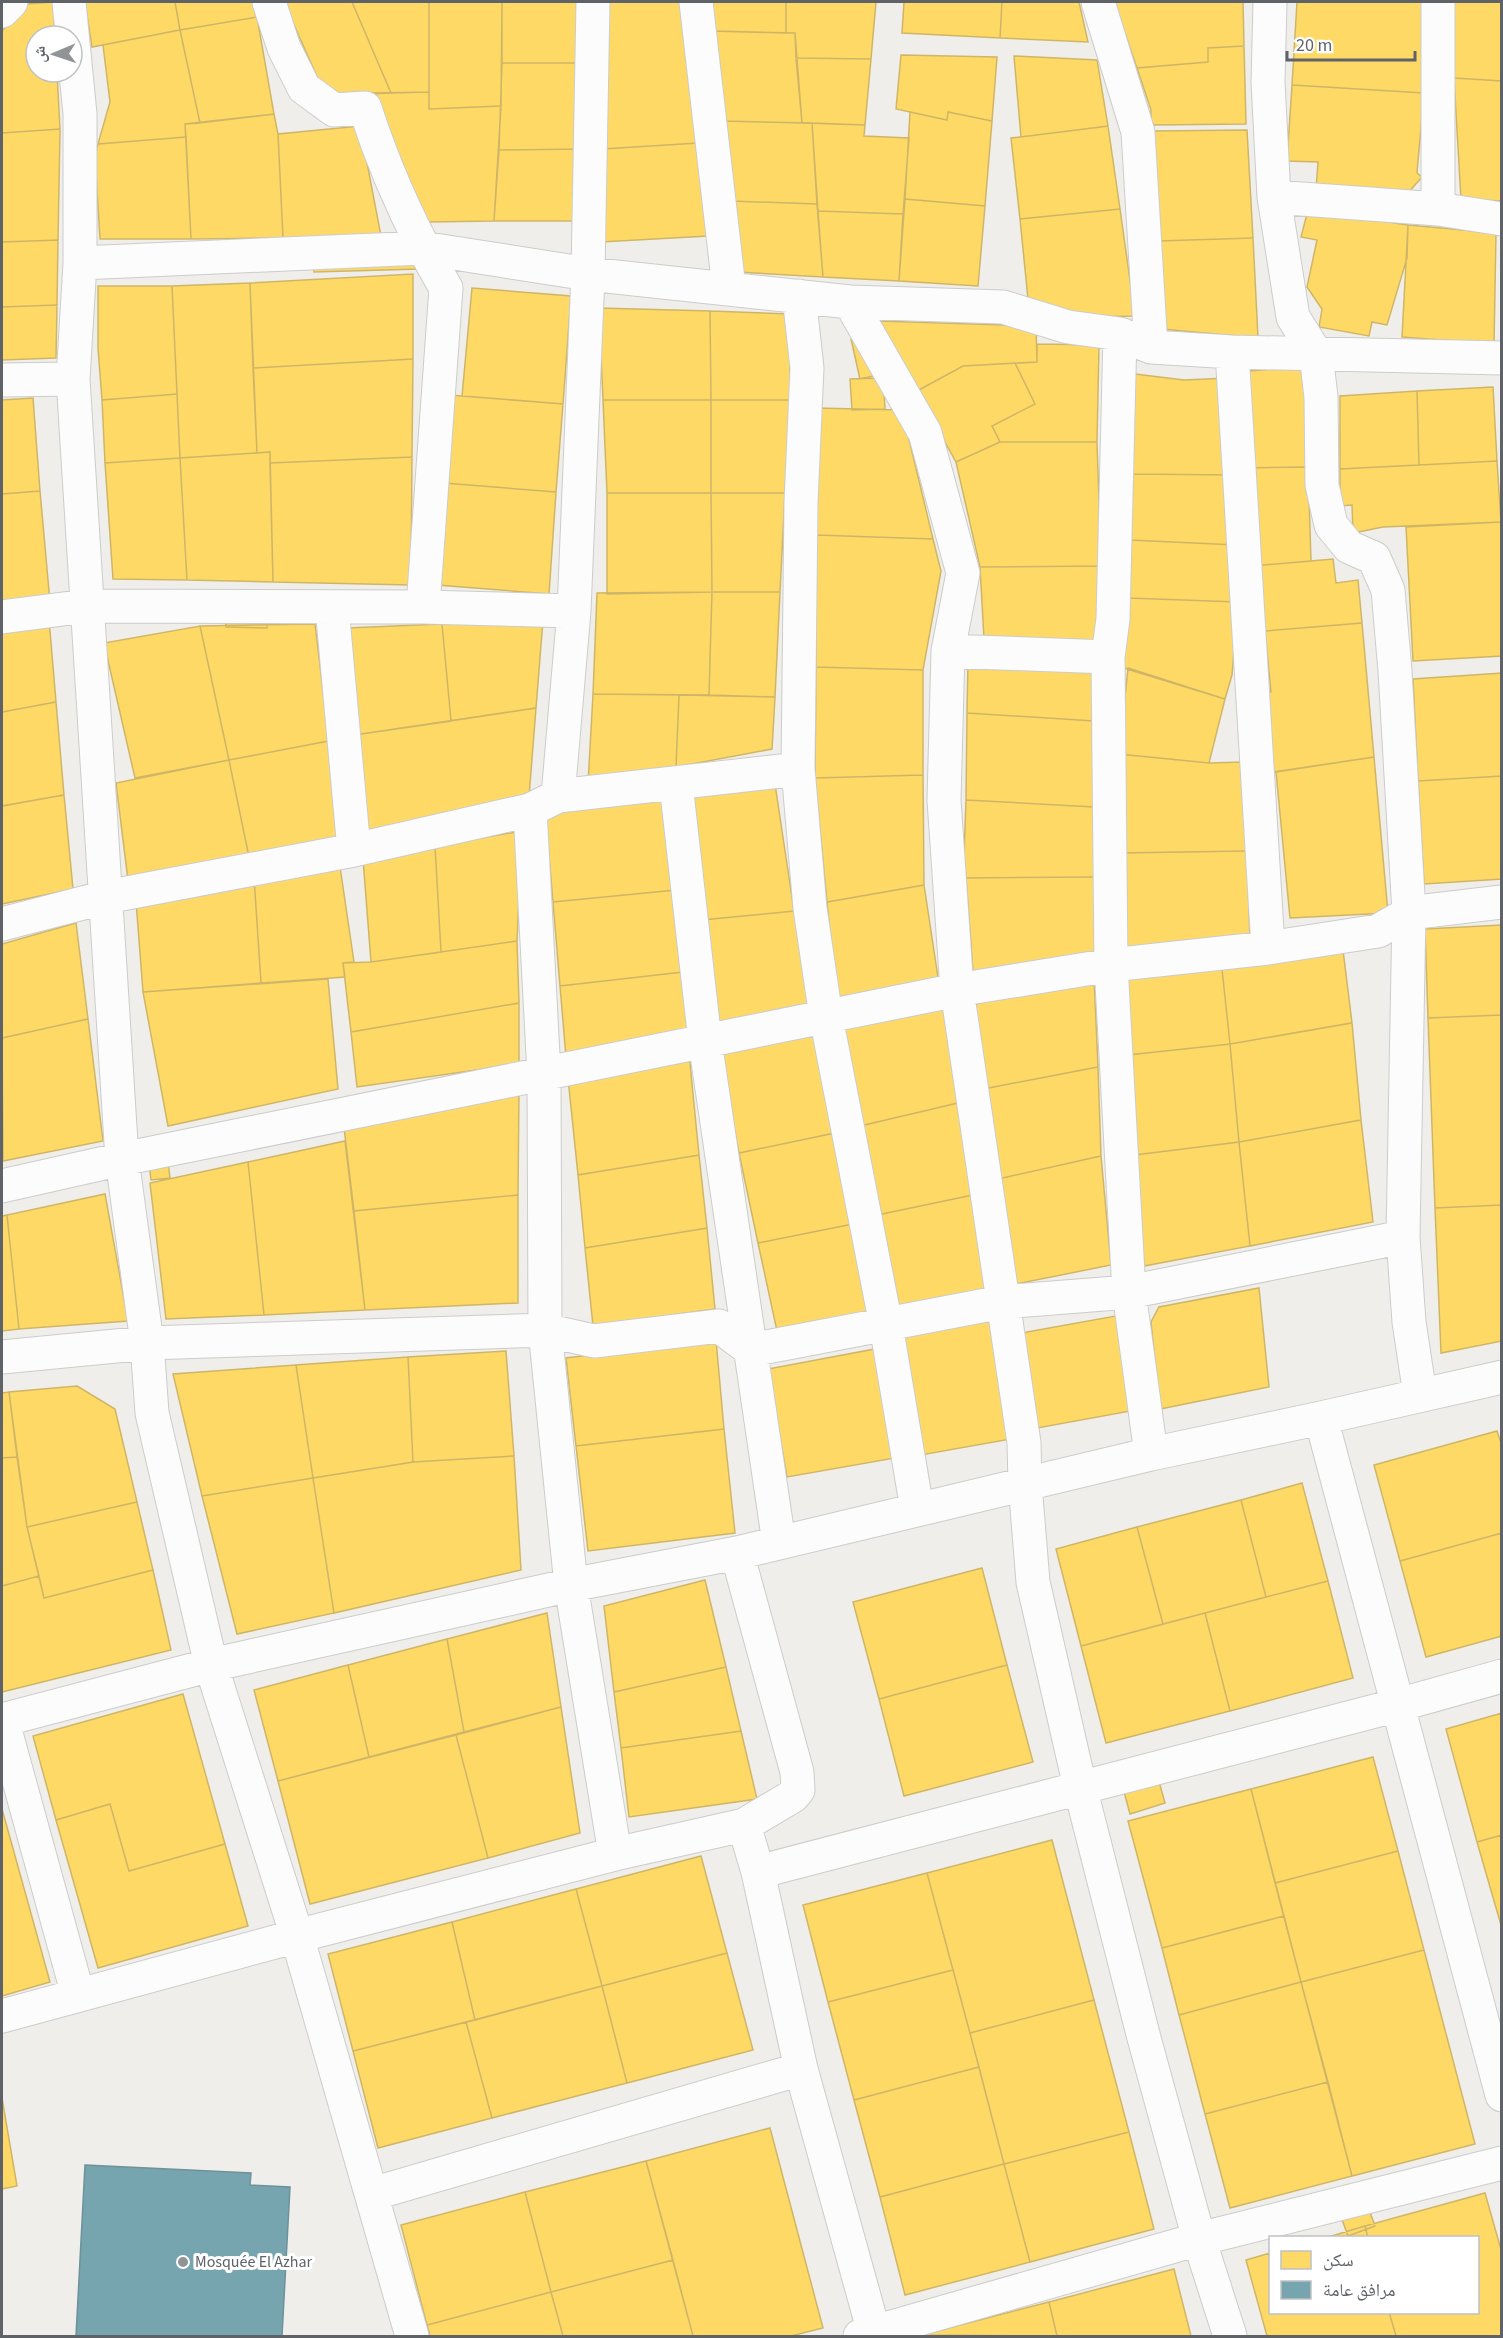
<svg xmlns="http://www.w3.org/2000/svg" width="1503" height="2338" font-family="'Source Sans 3','Noto Naskh Arabic',sans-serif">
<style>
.homes{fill:#ffd966;stroke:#cfb667;stroke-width:1.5}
.public{fill:#76a5af;stroke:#6f919a;stroke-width:1.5}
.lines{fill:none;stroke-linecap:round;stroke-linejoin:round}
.street-casing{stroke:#cbcccc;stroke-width:35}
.street{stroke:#fdfcfc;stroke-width:33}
.poi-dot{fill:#919496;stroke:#fff;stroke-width:2}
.labels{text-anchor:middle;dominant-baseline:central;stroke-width:6;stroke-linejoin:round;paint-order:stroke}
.poi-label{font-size:16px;fill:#5f6368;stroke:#fff;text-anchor:start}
</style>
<rect width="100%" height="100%" fill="#efeeea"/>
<!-- homes -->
<path class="homes" d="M 53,2 L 55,36 L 36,36 L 36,72 L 57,72 L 60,129 L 2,133 L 2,31 L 27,4 Z
M 85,2 L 175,2 L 180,30 L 92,47 Z
M 175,2 L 254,2 L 257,17 L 180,30 Z
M 284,2 L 352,2 L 391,93 L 342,95 L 318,79 Z
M 352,2 L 429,2 L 429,92 L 391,93 Z
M 429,2 L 502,2 L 501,106 L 429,109 Z
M 502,2 L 579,2 L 577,63 L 502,63 Z
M 607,2 L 683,2 L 698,143 L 603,149 Z
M 708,2 L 786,2 L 786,33 L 711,31 Z
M 786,2 L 876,2 L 871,59 L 796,58 L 795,33 L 786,33 Z
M 904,2 L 1002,2 L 1000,38 L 902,33 Z
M 1002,2 L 1079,2 L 1088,42 L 1000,38 Z
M 1114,2 L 1243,2 L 1244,46 L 1208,48 L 1208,62 L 1137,68 Z
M 1297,2 L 1424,2 L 1424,93 L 1292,85 Z
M 1451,2 L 1502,2 L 1502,81 L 1454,78 Z
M 257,17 L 274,114 L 200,123 L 180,30 Z
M 180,30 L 200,123 L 185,124 L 186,137 L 98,144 L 110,102 L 103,45 Z
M 711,31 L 795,33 L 802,123 L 721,121 Z
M 1244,46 L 1246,124 L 1151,125 L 1151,110 L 1137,68 L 1208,62 L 1208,48 Z
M 901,55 L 997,57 L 992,121 L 948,112 L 947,120 L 896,109 Z
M 1014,56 L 1097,60 L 1108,126 L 1021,137 Z
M 796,58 L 871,59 L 865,125 L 802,123 Z
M 502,63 L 577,63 L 578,149 L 499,150 Z
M 1454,78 L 1502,81 L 1502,201 L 1461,199 Z
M 1292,85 L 1424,93 L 1417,173 L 1422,177 L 1407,194 L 1316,190 L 1318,162 L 1287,161 Z
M 429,92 L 429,109 L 501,106 L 494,221 L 428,222 L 388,139 L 373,93 Z
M 910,112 L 947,120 L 948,112 L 992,121 L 985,206 L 905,199 Z
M 274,114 L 278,134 L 283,238 L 191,239 L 185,124 Z
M 721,121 L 812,123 L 817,204 L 730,201 Z
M 812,123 L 865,125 L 864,136 L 909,138 L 903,214 L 818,211 Z
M 360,126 L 381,236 L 283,238 L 278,134 Z
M 1108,126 L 1120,209 L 1020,219 L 1011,138 Z
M 60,129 L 58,240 L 2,242 L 2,133 Z
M 1247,130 L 1253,238 L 1158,241 L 1152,131 Z
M 186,137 L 191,239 L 100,239 L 95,156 L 98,144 Z
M 698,143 L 708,236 L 601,242 L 603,149 Z
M 578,149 L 582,221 L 494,221 L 499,150 Z
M 905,199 L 985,206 L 978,286 L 899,281 Z
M 730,201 L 817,204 L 823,277 L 737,272 Z
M 1120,209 L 1135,316 L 1083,317 L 1028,299 L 1020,219 Z
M 1308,210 L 1408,225 L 1407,258 L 1387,325 L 1372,322 L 1369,336 L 1319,327 L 1322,309 L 1307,287 L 1317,240 L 1301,237 Z
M 818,211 L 903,214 L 899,281 L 823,277 Z
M 1408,225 L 1496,233 L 1494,344 L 1402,337 Z
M 1253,238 L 1258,338 L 1162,329 L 1158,241 Z
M 58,240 L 57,305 L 2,307 L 2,242 Z
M 418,257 L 419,269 L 314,272 L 313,259 Z
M 413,274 L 413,359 L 253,368 L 250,283 Z
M 250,283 L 257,453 L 180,458 L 172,286 Z
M 98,286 L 172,286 L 177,394 L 102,400 L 98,348 Z
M 472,288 L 571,296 L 563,404 L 462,396 Z
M 57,305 L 56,358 L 2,360 L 2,307 Z
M 599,308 L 710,311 L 711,400 L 603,400 Z
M 710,311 L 790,314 L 790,400 L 711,400 Z
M 878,321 L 1036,326 L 1037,362 L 963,366 L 917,391 Z
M 876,334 L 886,373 L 860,379 L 851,339 Z
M 1037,344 L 1099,345 L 1097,442 L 1000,442 L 992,426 L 1035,404 L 1015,363 L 1037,362 Z
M 413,359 L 412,457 L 270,463 L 270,452 L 257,453 L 253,368 Z
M 1015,363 L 1035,404 L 992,426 L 1000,442 L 956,462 L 917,391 L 963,366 Z
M 1305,366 L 1308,467 L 1245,468 L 1239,372 Z
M 1135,374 L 1184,380 L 1228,378 L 1233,475 L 1132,474 Z
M 883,378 L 885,409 L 852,410 L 850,379 Z
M 1493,387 L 1497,461 L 1419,465 L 1417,391 Z
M 1417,391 L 1419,465 L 1340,469 L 1340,396 Z
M 177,394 L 180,458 L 105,463 L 102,400 Z
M 450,395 L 563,404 L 556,492 L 444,483 Z
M 33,398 L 40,491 L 2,494 L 2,400 Z
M 603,400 L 711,400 L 711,493 L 607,493 Z
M 711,400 L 790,400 L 785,493 L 711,493 Z
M 816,408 L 902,410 L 933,539 L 816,535 Z
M 1000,442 L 1097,442 L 1101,566 L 980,567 L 956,462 Z
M 270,452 L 273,582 L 187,580 L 180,458 Z
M 412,457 L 411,585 L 273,582 L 270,463 Z
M 180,458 L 187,580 L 113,579 L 105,463 Z
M 1497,461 L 1501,522 L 1383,527 L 1353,533 L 1352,505 L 1340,506 L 1340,469 Z
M 1308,467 L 1311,561 L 1251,566 L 1245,468 Z
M 1132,474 L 1233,475 L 1236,545 L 1130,540 Z
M 444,483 L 556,492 L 549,594 L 437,585 Z
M 40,491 L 50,602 L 2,604 L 2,494 Z
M 607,493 L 711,493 L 712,592 L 607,594 Z
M 711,493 L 785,493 L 780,592 L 712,592 Z
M 1501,522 L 1502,656 L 1413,661 L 1406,527 Z
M 816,535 L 933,539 L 941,571 L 923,670 L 816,667 Z
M 1130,540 L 1236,545 L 1238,602 L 1128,598 Z
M 1333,559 L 1336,583 L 1358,580 L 1362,623 L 1265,631 L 1251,566 Z
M 1101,566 L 1104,645 L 984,639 L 980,567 Z
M 712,592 L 709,695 L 593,694 L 597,593 Z
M 712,592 L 780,592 L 775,697 L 709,695 Z
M 226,598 L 268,598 L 267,628 L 226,627 Z
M 1128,598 L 1238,602 L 1232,675 L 1225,699 L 1120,667 Z
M 49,619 L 56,702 L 2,712 L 2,624 Z
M 543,620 L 536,708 L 451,721 L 442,624 Z
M 1362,623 L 1374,757 L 1273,772 L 1266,693 L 1271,692 L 1265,631 Z
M 315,624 L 329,741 L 229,760 L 200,626 Z
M 442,624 L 451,721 L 355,735 L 347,628 Z
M 200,626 L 229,760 L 135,778 L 104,643 Z
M 968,661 L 1093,667 L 1094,721 L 967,713 Z
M 816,667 L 923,670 L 923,775 L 815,778 Z
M 1128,668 L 1225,699 L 1209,763 L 1119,754 Z
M 1502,673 L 1502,776 L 1418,781 L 1413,679 Z
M 593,694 L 679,695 L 676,767 L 588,784 Z
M 679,695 L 775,697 L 772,749 L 676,767 Z
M 56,702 L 64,795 L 2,806 L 2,712 Z
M 536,708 L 529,797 L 369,830 L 361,825 L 355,735 Z
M 967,713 L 1094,721 L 1094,807 L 966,800 Z
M 329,741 L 341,841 L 249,857 L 229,760 Z
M 1119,754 L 1209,763 L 1244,762 L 1247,851 L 1116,853 Z
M 1374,757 L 1388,913 L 1290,918 L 1276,772 Z
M 229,760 L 249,857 L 128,880 L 116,783 Z
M 923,775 L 924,885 L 827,902 L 815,778 Z
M 1502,776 L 1502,879 L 1424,884 L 1418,781 Z
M 775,784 L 794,911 L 702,920 L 687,795 Z
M 64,795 L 73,889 L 2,904 L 2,806 Z
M 667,799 L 676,890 L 553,902 L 545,810 Z
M 966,800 L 1094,807 L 1095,877 L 966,878 L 964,858 Z
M 522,831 L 517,941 L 441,952 L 435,846 Z
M 435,846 L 441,952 L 371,962 L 363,859 Z
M 1247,851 L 1250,939 L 1124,949 L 1122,853 Z
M 339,860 L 354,962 L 343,963 L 345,977 L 261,983 L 254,877 Z
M 254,877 L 261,983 L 143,992 L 136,901 Z
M 1095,877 L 1096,955 L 973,972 L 966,878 Z
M 924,885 L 939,984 L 837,1006 L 827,902 Z
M 676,890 L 683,972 L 560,986 L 553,902 Z
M 794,911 L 813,1007 L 720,1026 L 702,920 Z
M 76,923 L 88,1019 L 2,1038 L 2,944 Z
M 1502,925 L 1502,1015 L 1428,1018 L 1425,929 Z
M 517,941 L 519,1003 L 351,1032 L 343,963 L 371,962 Z
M 1343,950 L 1352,1023 L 1230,1044 L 1222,969 Z
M 1222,969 L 1230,1044 L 1128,1055 L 1122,977 Z
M 683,972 L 689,1032 L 566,1057 L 560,986 Z
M 1094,978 L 1098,1067 L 983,1089 L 973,1018 L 980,992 Z
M 328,979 L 338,1089 L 168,1126 L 143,992 Z
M 942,1001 L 958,1103 L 860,1126 L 840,1024 Z
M 519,1003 L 519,1064 L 357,1087 L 351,1032 Z
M 1502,1015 L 1502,1205 L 1435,1208 L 1428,1018 Z
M 88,1019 L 103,1141 L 3,1161 L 2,1038 Z
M 1352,1023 L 1361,1120 L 1239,1142 L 1230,1044 Z
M 814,1028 L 835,1133 L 739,1153 L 717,1047 Z
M 1230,1044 L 1239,1142 L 1135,1155 L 1128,1055 Z
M 689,1053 L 699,1155 L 578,1175 L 568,1078 Z
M 1098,1067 L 1101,1156 L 998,1179 L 983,1089 Z
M 519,1087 L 518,1195 L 354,1211 L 343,1119 Z
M 958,1103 L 973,1195 L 877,1215 L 860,1126 Z
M 1361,1120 L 1373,1222 L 1250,1246 L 1239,1142 Z
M 835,1133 L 853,1224 L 758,1243 L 739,1153 Z
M 345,1141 L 365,1310 L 264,1315 L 248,1162 Z
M 1239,1142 L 1250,1246 L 1144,1266 L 1135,1155 Z
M 166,1144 L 170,1178 L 151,1180 L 147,1145 Z
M 699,1155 L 707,1228 L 585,1248 L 578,1175 Z
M 1101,1156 L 1111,1265 L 1016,1284 L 998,1179 Z
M 248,1162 L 264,1315 L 166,1319 L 150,1183 Z
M 105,1194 L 128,1321 L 19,1329 L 7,1215 Z
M 518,1195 L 518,1303 L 365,1310 L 354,1211 Z
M 973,1195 L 989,1293 L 896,1311 L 877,1215 Z
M 1502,1205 L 1502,1341 L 1441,1353 L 1435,1208 Z
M 7,1215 L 19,1329 L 2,1331 L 2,1216 Z
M 853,1224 L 870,1314 L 777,1331 L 758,1243 Z
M 707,1228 L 715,1309 L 593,1326 L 585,1248 Z
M 1259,1288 L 1269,1387 L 1160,1409 L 1151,1322 L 1159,1307 Z
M 988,1313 L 1011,1439 L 921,1455 L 897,1330 Z
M 1121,1315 L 1136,1410 L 1032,1429 L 1016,1334 Z
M 716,1340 L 724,1429 L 576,1446 L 566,1358 Z
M 875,1349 L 895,1458 L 787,1477 L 768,1369 Z
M 506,1351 L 514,1456 L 413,1462 L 408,1357 Z
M 408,1357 L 413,1462 L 313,1478 L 296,1365 Z
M 296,1365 L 313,1478 L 202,1496 L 173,1374 Z
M 77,1386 L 115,1409 L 137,1502 L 27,1527 L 9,1392 Z
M 9,1392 L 17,1457 L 2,1458 L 2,1393 Z
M 724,1429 L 735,1533 L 588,1551 L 576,1446 Z
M 1497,1431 L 1502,1446 L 1502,1533 L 1400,1561 L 1374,1465 Z
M 514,1456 L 521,1570 L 334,1613 L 313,1478 L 413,1462 Z
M 17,1457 L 27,1527 L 39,1576 L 2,1586 L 2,1458 Z
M 313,1478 L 334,1613 L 237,1634 L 202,1496 Z
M 1302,1483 L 1328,1581 L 1266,1597 L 1241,1500 Z
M 1241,1500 L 1266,1597 L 1163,1624 L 1137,1527 Z
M 137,1502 L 153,1570 L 44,1598 L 27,1527 Z
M 1137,1527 L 1163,1624 L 1081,1646 L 1056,1549 Z
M 1502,1533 L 1502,1636 L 1426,1657 L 1400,1561 Z
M 982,1568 L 1007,1665 L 879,1699 L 853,1602 Z
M 153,1570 L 171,1650 L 2,1692 L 2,1586 L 39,1576 L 44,1598 Z
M 705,1580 L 726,1667 L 614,1692 L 604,1606 Z
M 1328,1581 L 1353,1678 L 1230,1711 L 1205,1613 Z
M 547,1613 L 561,1707 L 464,1732 L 447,1639 Z
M 1205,1613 L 1230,1711 L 1106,1743 L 1081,1646 Z
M 447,1639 L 464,1732 L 369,1757 L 348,1665 Z
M 348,1665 L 369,1757 L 278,1781 L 254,1690 Z
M 1007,1665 L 1033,1762 L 904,1796 L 879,1699 Z
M 726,1667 L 741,1731 L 621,1748 L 614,1692 Z
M 183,1694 L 225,1844 L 129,1871 L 110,1804 L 56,1820 L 33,1736 Z
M 561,1707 L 580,1833 L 488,1858 L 456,1735 Z
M 1502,1713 L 1502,1835 L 1477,1842 L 1446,1729 Z
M 741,1731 L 757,1799 L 629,1817 L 621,1748 Z
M 456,1735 L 488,1858 L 310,1904 L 278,1781 Z
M 1373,1757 L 1398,1851 L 1275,1883 L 1251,1789 Z
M 1158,1778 L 1165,1803 L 1130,1814 L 1123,1788 Z
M 1251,1789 L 1284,1916 L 1162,1948 L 1128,1821 Z
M 110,1804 L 129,1871 L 225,1844 L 248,1926 L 98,1968 L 56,1820 Z
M 2,1809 L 50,1982 L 2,1996 Z
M 1502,1835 L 1502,1925 L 1501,1925 L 1477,1842 Z
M 1052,1840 L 1094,2000 L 970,2033 L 927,1873 Z
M 1398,1851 L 1424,1950 L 1301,1982 L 1275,1883 Z
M 701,1856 L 727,1953 L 602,1986 L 576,1889 Z
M 927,1873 L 953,1970 L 828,2002 L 803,1905 Z
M 576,1889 L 602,1986 L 475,2020 L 452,1922 Z
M 1284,1916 L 1301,1982 L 1179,2015 L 1162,1948 Z
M 452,1922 L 475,2020 L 353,2051 L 328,1954 Z
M 1424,1950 L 1475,2144 L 1352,2176 L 1301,1982 Z
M 727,1953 L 753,2050 L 627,2083 L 602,1986 Z
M 953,1970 L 979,2067 L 854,2100 L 828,2002 Z
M 1301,1982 L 1328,2082 L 1205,2114 L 1179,2015 Z
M 602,1986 L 627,2083 L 492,2118 L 466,2022 Z
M 1094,2000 L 1129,2132 L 1004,2164 L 970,2033 Z
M 466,2022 L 492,2118 L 378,2148 L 353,2051 Z
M 979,2067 L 1004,2164 L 880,2197 L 854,2100 Z
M 1328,2082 L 1352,2176 L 1230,2208 L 1205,2114 Z
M 2,2098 L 17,2186 L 2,2189 Z
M 770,2128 L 823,2328 L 791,2336 L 693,2336 L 646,2161 Z
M 1129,2132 L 1154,2229 L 1030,2262 L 1004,2164 Z
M 646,2161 L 673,2260 L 551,2292 L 525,2192 Z
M 1004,2164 L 1030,2262 L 905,2295 L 880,2197 Z
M 525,2192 L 551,2292 L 427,2325 L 401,2225 Z
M 1363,2193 L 1375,2226 L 1348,2236 L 1336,2203 Z
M 1485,2193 L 1502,2253 L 1502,2336 L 1396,2336 L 1389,2312 L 1478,2312 L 1478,2238 L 1368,2238 L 1365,2226 Z
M 1365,2226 L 1368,2238 L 1325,2238 Z
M 1270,2253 L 1270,2312 L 1389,2312 L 1396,2336 L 1267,2336 L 1246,2260 Z
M 673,2260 L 693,2336 L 563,2336 L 551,2292 Z
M 1174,2269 L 1191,2336 L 1057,2336 L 1049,2302 Z
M 551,2292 L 563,2336 L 430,2336 L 427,2325 Z
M 1049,2302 L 1057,2336 L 922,2335 Z"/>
<!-- public -->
<path class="public" d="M 85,2165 L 251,2173 L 250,2185 L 290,2187 L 282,2336 L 76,2336 Z"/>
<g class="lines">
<defs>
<path id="street" d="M 69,2 L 80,114 L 80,263 L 73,379 L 122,1159 L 147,1343 L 152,1413 L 211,1665 L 297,1936 L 412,2336
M 269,2 L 284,48 L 304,88 L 334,110 L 365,108 C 385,170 413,232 446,288 L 423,607
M 696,2 L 729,288
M 1098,2 L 1138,132 L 1151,347
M 1270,2 L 1268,82 L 1274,197 L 1293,317 L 1316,354 L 1321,397 L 1322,485 L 1331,525 L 1349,547 L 1374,558 L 1388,590 L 1395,671 L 1409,913 L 1403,1237 L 1409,1322 L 1420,1395
M 2,11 L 11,2
M 1274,197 L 1438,209 L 1502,219
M 1438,209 L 1438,2
M 80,263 L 422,248 L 588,274 L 850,302 L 1003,307 L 1068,327 L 1120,334 L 1151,347 L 1232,352 L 1502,358
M 799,296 L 807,368 L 801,502 L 798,769 L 810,908 L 826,1017 L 886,1325 L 917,1509
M 850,302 L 925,433 L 963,573 L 948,651 L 944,800 L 957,990 L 1024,1443 L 1025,1484 L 1033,1582 L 1080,1787 L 1144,2038 L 1199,2239 L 1230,2336
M 1120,334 L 1113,619 L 1108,657 L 1111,965 L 1129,1292 L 1151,1454
M 1232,352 L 1268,948
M 2,380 L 73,379
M 332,607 L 354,850
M 2,617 L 86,606 L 423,607 L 574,611
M 948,651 L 1108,657
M 676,784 L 705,1041 L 779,1543
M 558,796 L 574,611 L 588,274 L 593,2
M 530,810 L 544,1074 L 545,1330 L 571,1585 L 615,1854
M 2,924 L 106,897 L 354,850 L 530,810 L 558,796 L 798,769
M 2,1186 L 122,1159 L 957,990 L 1111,965 L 1268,948 L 1378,931 L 1409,913 L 1502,902
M 2,1357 L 147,1343 L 545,1330 L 594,1341 L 719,1326 L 751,1350 L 1002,1302 L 1129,1292 L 1403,1237
M 1321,1418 L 1502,2095
M 2,1719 L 78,1995
M 2,1720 L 211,1665 L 571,1585 L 737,1553 L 1151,1454 L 1321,1418 L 1502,1377
M 744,1825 L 758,1872 L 801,2069 L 875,2336
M 758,1872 L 1398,1705 L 1502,1676
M 2,2016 L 297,1936 L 615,1854 L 744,1825 L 793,1796 L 798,1790 L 797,1772 L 737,1553
M 372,2194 L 801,2069
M 860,2336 L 1199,2239 L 1502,2163"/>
</defs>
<!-- street casing -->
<use href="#street" class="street-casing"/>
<!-- street -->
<use href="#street" class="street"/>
</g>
<!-- markers -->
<circle class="poi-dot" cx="183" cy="2262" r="6"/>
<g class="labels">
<!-- poi labels -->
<g class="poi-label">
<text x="195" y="2262">Mosquée El Azhar</text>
</g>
</g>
<!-- border -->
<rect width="1503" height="2338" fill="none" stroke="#5f6368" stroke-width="6"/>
<!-- legend -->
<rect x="1269" y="2236" width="210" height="78" fill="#ffffff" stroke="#bfc1c3" stroke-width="1.5"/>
<rect x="1281" y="2251" width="30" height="18" fill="#ffd966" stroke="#bfc1c3" stroke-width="1.5"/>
<text x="1323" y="2266" font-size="18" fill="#5f6368">سكن</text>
<rect x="1281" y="2281" width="30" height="18" fill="#76a5af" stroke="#bfc1c3" stroke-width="1.5"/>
<text x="1323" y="2296" font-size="18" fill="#5f6368">مرافق عامة</text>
<!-- north arrow -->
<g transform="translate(54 54) rotate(268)"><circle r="28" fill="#ffffff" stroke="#bfc1c3" stroke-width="1.5"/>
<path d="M0-4.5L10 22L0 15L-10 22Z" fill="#919496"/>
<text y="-9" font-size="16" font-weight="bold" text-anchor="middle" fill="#5f6368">ش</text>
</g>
<!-- scale -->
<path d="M1287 51v9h128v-9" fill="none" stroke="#5f6368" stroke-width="3"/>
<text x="1296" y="51" font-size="18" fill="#5f6368" stroke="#ffffff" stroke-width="4.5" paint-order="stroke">20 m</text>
</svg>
